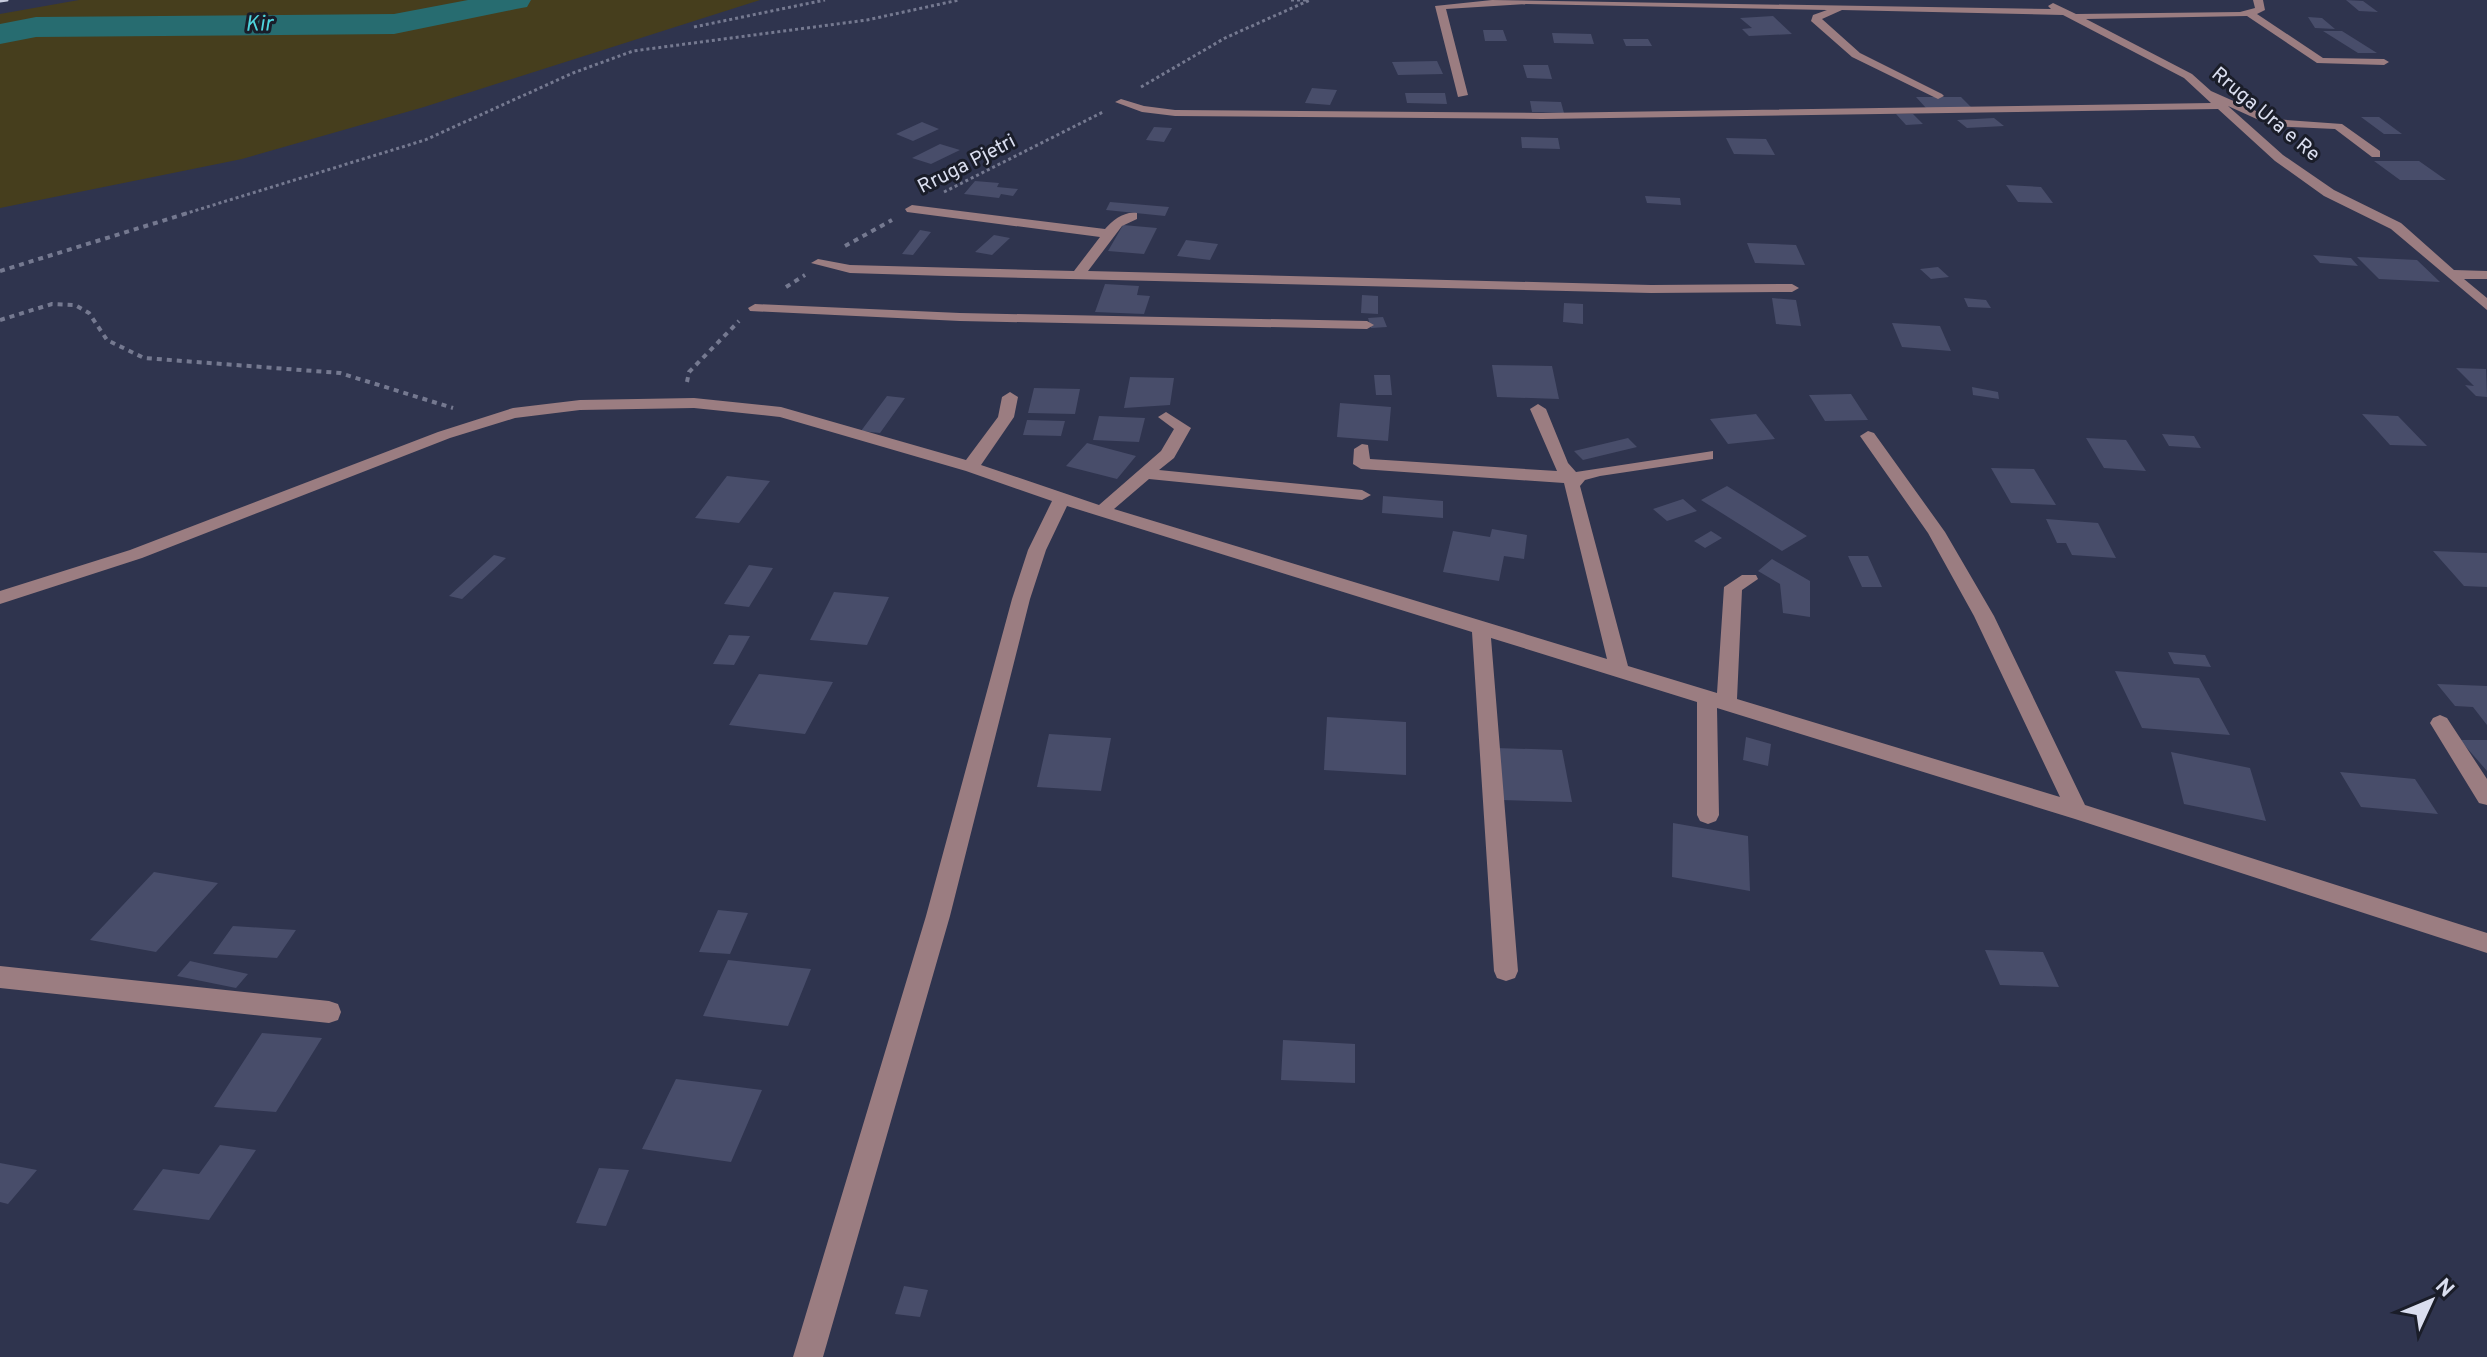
<svg xmlns="http://www.w3.org/2000/svg" width="2487" height="1357" font-family="Overpass,sans-serif">
<style>
.sand{fill:#463e1d}
.lines{fill:none;stroke-linecap:round;stroke-linejoin:round}
.river{fill:#276c70;fill-rule:evenodd}
.building{fill:#484d6a}
.path-far1{stroke:#757990;stroke-width:3;stroke-dasharray:3 3;stroke-linecap:butt}
.path{stroke:#757990;stroke-width:4;stroke-dasharray:5 5;stroke-linecap:butt}
.minor{fill:#9b7d81;fill-rule:evenodd}
.rail{stroke:#c7cbdd;stroke-width:3}
.labels{text-anchor:middle;dominant-baseline:central;stroke-width:6;stroke-linejoin:round;paint-order:stroke}
.far-street-label{font-size:20px;fill:#dadeef;stroke:#1a1d29}
.far-water-label{font-size:22px;font-style:italic;fill:#4fd5de;stroke:#1a1d29}
</style>
<rect width="100%" height="100%" fill="#2f344e"/>
<!-- sand -->
<path class="sand" d="M 79,0 L 760,0 L 424,107 L 242,159 L 0,208 L 0,14 Z"/>
<g class="lines">
<!-- river -->
<path class="river" d="M 468,0 L 531,0 L 527,7 L 516,9 L 394,34 L 36,37 L 0,44 L 0,24 L 36,17 L 394,14 Z"/>
</g>
<!-- building -->
<path class="building" d="M 2346,0 L 2363,1 L 2378,12 L 2359,11 Z
M 1773,16 L 1792,34 L 1749,36 L 1742,29 L 1752,28 L 1740,18 Z
M 2308,17 L 2322,18 L 2335,29 L 2315,28 Z
M 1483,30 L 1503,30 L 1507,41 L 1485,41 Z
M 2323,31 L 2342,31 L 2377,53 L 2358,53 Z
M 1552,33 L 1591,34 L 1594,44 L 1554,43 Z
M 1623,39 L 1648,39 L 1652,46 L 1626,46 Z
M 1437,61 L 1443,74 L 1398,75 L 1392,62 Z
M 1523,65 L 1548,65 L 1552,79 L 1527,78 Z
M 1312,88 L 1337,90 L 1330,105 L 1305,103 Z
M 1405,93 L 1445,93 L 1447,104 L 1407,103 Z
M 1916,97 L 1961,97 L 1972,108 L 1926,108 Z
M 1530,101 L 1561,102 L 1564,113 L 1532,112 Z
M 1896,114 L 1913,114 L 1923,124 L 1906,125 Z
M 2361,117 L 2379,117 L 2402,134 L 2384,134 Z
M 1994,118 L 2004,126 L 1967,128 L 1957,120 Z
M 922,122 L 939,129 L 913,141 L 896,134 Z
M 1154,127 L 1172,128 L 1164,142 L 1146,140 Z
M 1521,137 L 1558,138 L 1560,149 L 1522,148 Z
M 1726,138 L 1766,139 L 1775,155 L 1734,154 Z
M 940,144 L 960,150 L 931,164 L 912,158 Z
M 2374,161 L 2419,161 L 2446,180 L 2400,180 Z
M 975,181 L 999,183 L 997,187 L 1018,189 L 1013,196 L 1001,194 L 999,198 L 964,194 Z
M 2006,185 L 2041,187 L 2053,203 L 2018,202 Z
M 1645,196 L 1680,198 L 1681,205 L 1647,203 Z
M 1110,202 L 1169,207 L 1165,216 L 1106,210 Z
M 1123,225 L 1157,228 L 1144,254 L 1108,251 Z
M 920,230 L 931,232 L 913,255 L 902,254 Z
M 994,235 L 1010,238 L 992,255 L 975,252 Z
M 1186,240 L 1218,244 L 1210,260 L 1177,256 Z
M 1747,243 L 1796,245 L 1805,265 L 1755,263 Z
M 2313,255 L 2351,258 L 2358,266 L 2320,263 Z
M 2357,257 L 2417,260 L 2440,282 L 2379,279 Z
M 1938,267 L 1949,277 L 1931,279 L 1920,269 Z
M 1105,284 L 1139,286 L 1137,295 L 1150,296 L 1144,314 L 1095,312 Z
M 1362,295 L 1378,296 L 1378,314 L 1361,313 Z
M 1772,298 L 1796,300 L 1801,326 L 1776,324 Z
M 1964,298 L 1986,300 L 1991,308 L 1968,307 Z
M 1564,303 L 1583,304 L 1583,324 L 1563,322 Z
M 1383,317 L 1387,327 L 1371,328 L 1368,318 Z
M 1892,323 L 1940,326 L 1951,351 L 1902,347 Z
M 1492,365 L 1552,366 L 1559,399 L 1497,397 Z
M 2456,368 L 2486,369 L 2487,397 L 2476,396 L 2465,385 L 2474,386 Z
M 1374,375 L 1390,375 L 1392,395 L 1376,395 Z
M 1130,377 L 1174,378 L 1170,405 L 1124,408 Z
M 1972,387 L 1998,392 L 1999,399 L 1973,395 Z
M 1034,388 L 1080,389 L 1075,414 L 1028,413 Z
M 1851,394 L 1868,420 L 1825,421 L 1809,395 Z
M 887,396 L 905,398 L 880,433 L 861,431 Z
M 1340,403 L 1391,407 L 1388,441 L 1337,437 Z
M 1756,414 L 1775,439 L 1728,444 L 1710,419 Z
M 2362,414 L 2398,416 L 2427,446 L 2390,445 Z
M 1099,416 L 1145,418 L 1139,442 L 1093,440 Z
M 1027,420 L 1065,421 L 1061,436 L 1023,435 Z
M 2162,434 L 2194,436 L 2201,448 L 2169,446 Z
M 1628,438 L 1637,447 L 1583,460 L 1574,451 Z
M 2086,438 L 2126,440 L 2146,471 L 2104,468 Z
M 1087,443 L 1136,456 L 1117,479 L 1066,466 Z
M 1991,468 L 2034,469 L 2056,505 L 2011,503 Z
M 727,476 L 770,481 L 739,523 L 695,518 Z
M 1727,486 L 1807,536 L 1782,551 L 1701,500 Z
M 1383,496 L 1443,501 L 1443,518 L 1382,513 Z
M 1683,499 L 1697,511 L 1667,521 L 1653,509 Z
M 2046,519 L 2098,523 L 2116,558 L 2072,555 L 2066,543 L 2057,543 Z
M 1492,529 L 1527,535 L 1524,559 L 1504,556 L 1499,581 L 1443,572 L 1453,531 L 1490,537 Z
M 1711,531 L 1722,538 L 1705,548 L 1694,541 Z
M 2433,551 L 2487,553 L 2487,587 L 2464,586 Z
M 494,555 L 506,558 L 462,599 L 449,596 Z
M 1848,556 L 1868,556 L 1882,587 L 1862,587 Z
M 1772,559 L 1810,581 L 1810,617 L 1783,613 L 1780,584 L 1758,571 Z
M 749,565 L 773,568 L 749,607 L 724,604 Z
M 834,592 L 889,597 L 867,645 L 810,640 Z
M 729,635 L 750,636 L 734,665 L 713,664 Z
M 2168,652 L 2205,655 L 2211,667 L 2174,664 Z
M 2115,671 L 2199,678 L 2230,735 L 2142,728 Z
M 759,674 L 833,682 L 805,734 L 729,725 Z
M 2437,684 L 2487,686 L 2487,725 L 2473,707 L 2455,706 Z
M 1327,717 L 1406,722 L 1406,775 L 1324,770 Z
M 1049,734 L 1111,738 L 1101,791 L 1037,787 Z
M 1746,737 L 1771,744 L 1768,766 L 1743,760 Z
M 2460,740 L 2487,740 L 2487,771 Z
M 1495,748 L 1562,750 L 1572,802 L 1502,800 Z
M 2171,752 L 2250,768 L 2266,821 L 2184,804 Z
M 2340,772 L 2415,779 L 2438,814 L 2361,807 Z
M 1673,823 L 1748,836 L 1750,891 L 1672,877 Z
M 154,872 L 218,883 L 156,952 L 90,940 Z
M 718,910 L 748,913 L 730,954 L 699,952 Z
M 233,926 L 296,930 L 277,958 L 213,954 Z
M 1985,950 L 2043,952 L 2059,987 L 2000,985 Z
M 728,960 L 811,969 L 788,1026 L 703,1016 Z
M 190,961 L 248,974 L 236,988 L 177,976 Z
M 262,1033 L 322,1038 L 276,1112 L 214,1107 Z
M 1283,1040 L 1355,1044 L 1355,1083 L 1281,1080 Z
M 676,1079 L 762,1090 L 731,1162 L 642,1149 Z
M 220,1145 L 256,1150 L 209,1220 L 133,1210 L 163,1169 L 199,1174 Z
M 0,1163 L 37,1170 L 8,1204 L 0,1202 Z
M 599,1168 L 629,1170 L 606,1226 L 576,1223 Z
M 904,1286 L 928,1290 L 920,1317 L 895,1314 Z"/>
<g class="lines">
<!-- path-far1 -->
<path class="path-far1" d="M 1291,0 L 1306,0
M 694,27 L 825,0
M 1141,87 L 1225,38 L 1310,0
M 944,192 L 1103,112
M 184,214 L 425,140 L 573,73 L 633,51 L 867,20 L 959,0"/>
<!-- path -->
<path class="path" d="M 845,246 L 892,220
M 0,271 L 191,212
M 786,287 L 805,275
M 0,320 L 52,304 L 75,305 L 89,313 L 107,340 L 144,358 L 340,373 L 453,408
M 687,382 L 689,372 L 739,321"/>
<!-- minor -->
<path class="minor" d="M 1492,0 L 2051,9 L 2048,6 L 2053,3 L 2076,14 L 2240,12 L 2255,8 L 2253,0 L 2263,0 L 2265,10 L 2257,14 L 2323,58 L 2384,59 L 2389,62 L 2384,65 L 2317,63 L 2247,16 L 2086,19 L 2192,74 L 2211,91 L 2274,119 L 2342,124 L 2380,151 L 2380,157 L 2372,157 L 2335,129 L 2272,126 L 2228,106 L 2283,155 L 2334,190 L 2401,223 L 2454,270 L 2487,271 L 2487,279 L 2464,279 L 2487,298 L 2487,310 L 2391,229 L 2324,196 L 2275,161 L 2218,109 L 1542,119 L 1175,116 L 1142,112 L 1115,102 L 1121,99 L 1144,106 L 1175,110 L 1542,113 L 2211,103 L 2184,78 L 2063,15 L 1842,10 L 1822,19 L 1860,53 L 1942,94 L 1944,96 L 1938,99 L 1852,57 L 1811,21 L 1813,15 L 1827,10 L 1526,4 L 1446,9 L 1468,95 L 1458,97 L 1435,6 Z
M 912,205 L 1105,229 C 1113,220 1124,211 1137,213 L 1137,219 L 1122,226 L 1088,271 L 1651,285 L 1792,284 L 1799,288 L 1792,292 L 1651,293 L 947,276 L 850,273 L 811,263 L 818,259 L 850,265 L 1074,271 L 1100,237 L 907,212 L 905,209 Z
M 755,304 L 960,313 L 1367,321 L 1374,325 L 1367,329 L 960,321 L 750,311 L 748,308 Z
M 1010,392 L 1018,397 L 1014,417 L 981,465 L 1099,505 L 1161,451 L 1174,429 L 1158,417 L 1166,412 L 1191,428 L 1174,458 L 1159,470 L 1362,490 L 1371,495 L 1362,500 L 1149,479 L 1114,509 L 1607,659 L 1564,483 L 1361,469 L 1353,464 L 1354,449 L 1362,444 L 1368,445 L 1370,459 L 1557,471 L 1530,409 L 1538,404 L 1546,409 L 1568,463 L 1576,472 L 1713,451 L 1713,459 L 1600,476 L 1585,480 L 1580,486 L 1628,666 L 1717,693 L 1724,587 L 1742,575 L 1756,575 L 1758,579 L 1742,590 L 1737,699 L 2060,797 L 1974,616 L 1928,533 L 1860,436 L 1868,431 L 1874,433 L 1945,532 L 1994,616 L 2085,805 L 2487,933 L 2487,953 L 2075,819 L 1717,708 L 1719,815 L 1716,821 L 1708,824 L 1700,821 L 1697,815 L 1697,702 L 1491,638 L 1518,971 L 1515,978 L 1506,981 L 1497,978 L 1494,971 L 1472,632 L 1067,506 L 1046,550 L 1030,599 L 950,916 L 823,1357 L 793,1357 L 926,916 L 1012,599 L 1028,550 L 1052,501 L 966,471 L 780,417 L 694,408 L 580,410 L 515,418 L 450,438 L 142,558 L 0,604 L 0,591 L 130,550 L 438,432 L 513,408 L 580,400 L 694,398 L 781,407 L 966,460 L 998,417 L 1002,397 Z
M 2440,715 L 2447,718 L 2487,779 L 2487,805 L 2479,803 L 2430,723 L 2433,718 Z
M 0,966 L 329,1001 L 338,1004 L 341,1012 L 338,1020 L 329,1023 L 0,988 Z"/>
<!-- rail -->
<path class="rail" d="M 0,1 L 7,0"/>
</g>
<g class="labels">
<!-- far-street labels -->
<g class="far-street-label">
<text transform="translate(2265 115) rotate(40)">Rruga Ura e Re</text>
<text transform="translate(967 165) rotate(-27)">Rruga Pjetri</text>
</g>
<!-- far-water labels -->
<g class="far-water-label">
<text transform="translate(259 25) rotate(-1)">Kir</text>
</g>
</g>
<!-- north arrow -->
<g transform="translate(2431 1301) rotate(46)" stroke="#1a1d29" stroke-width="6" paint-order="stroke">
<path d="M0-6L14 30L0 20L-14 30Z" fill="#dadeef"/>
<text y="-12" font-size="22" font-weight="bold" text-anchor="middle" fill="#dadeef">N</text>
</g>
</svg>
